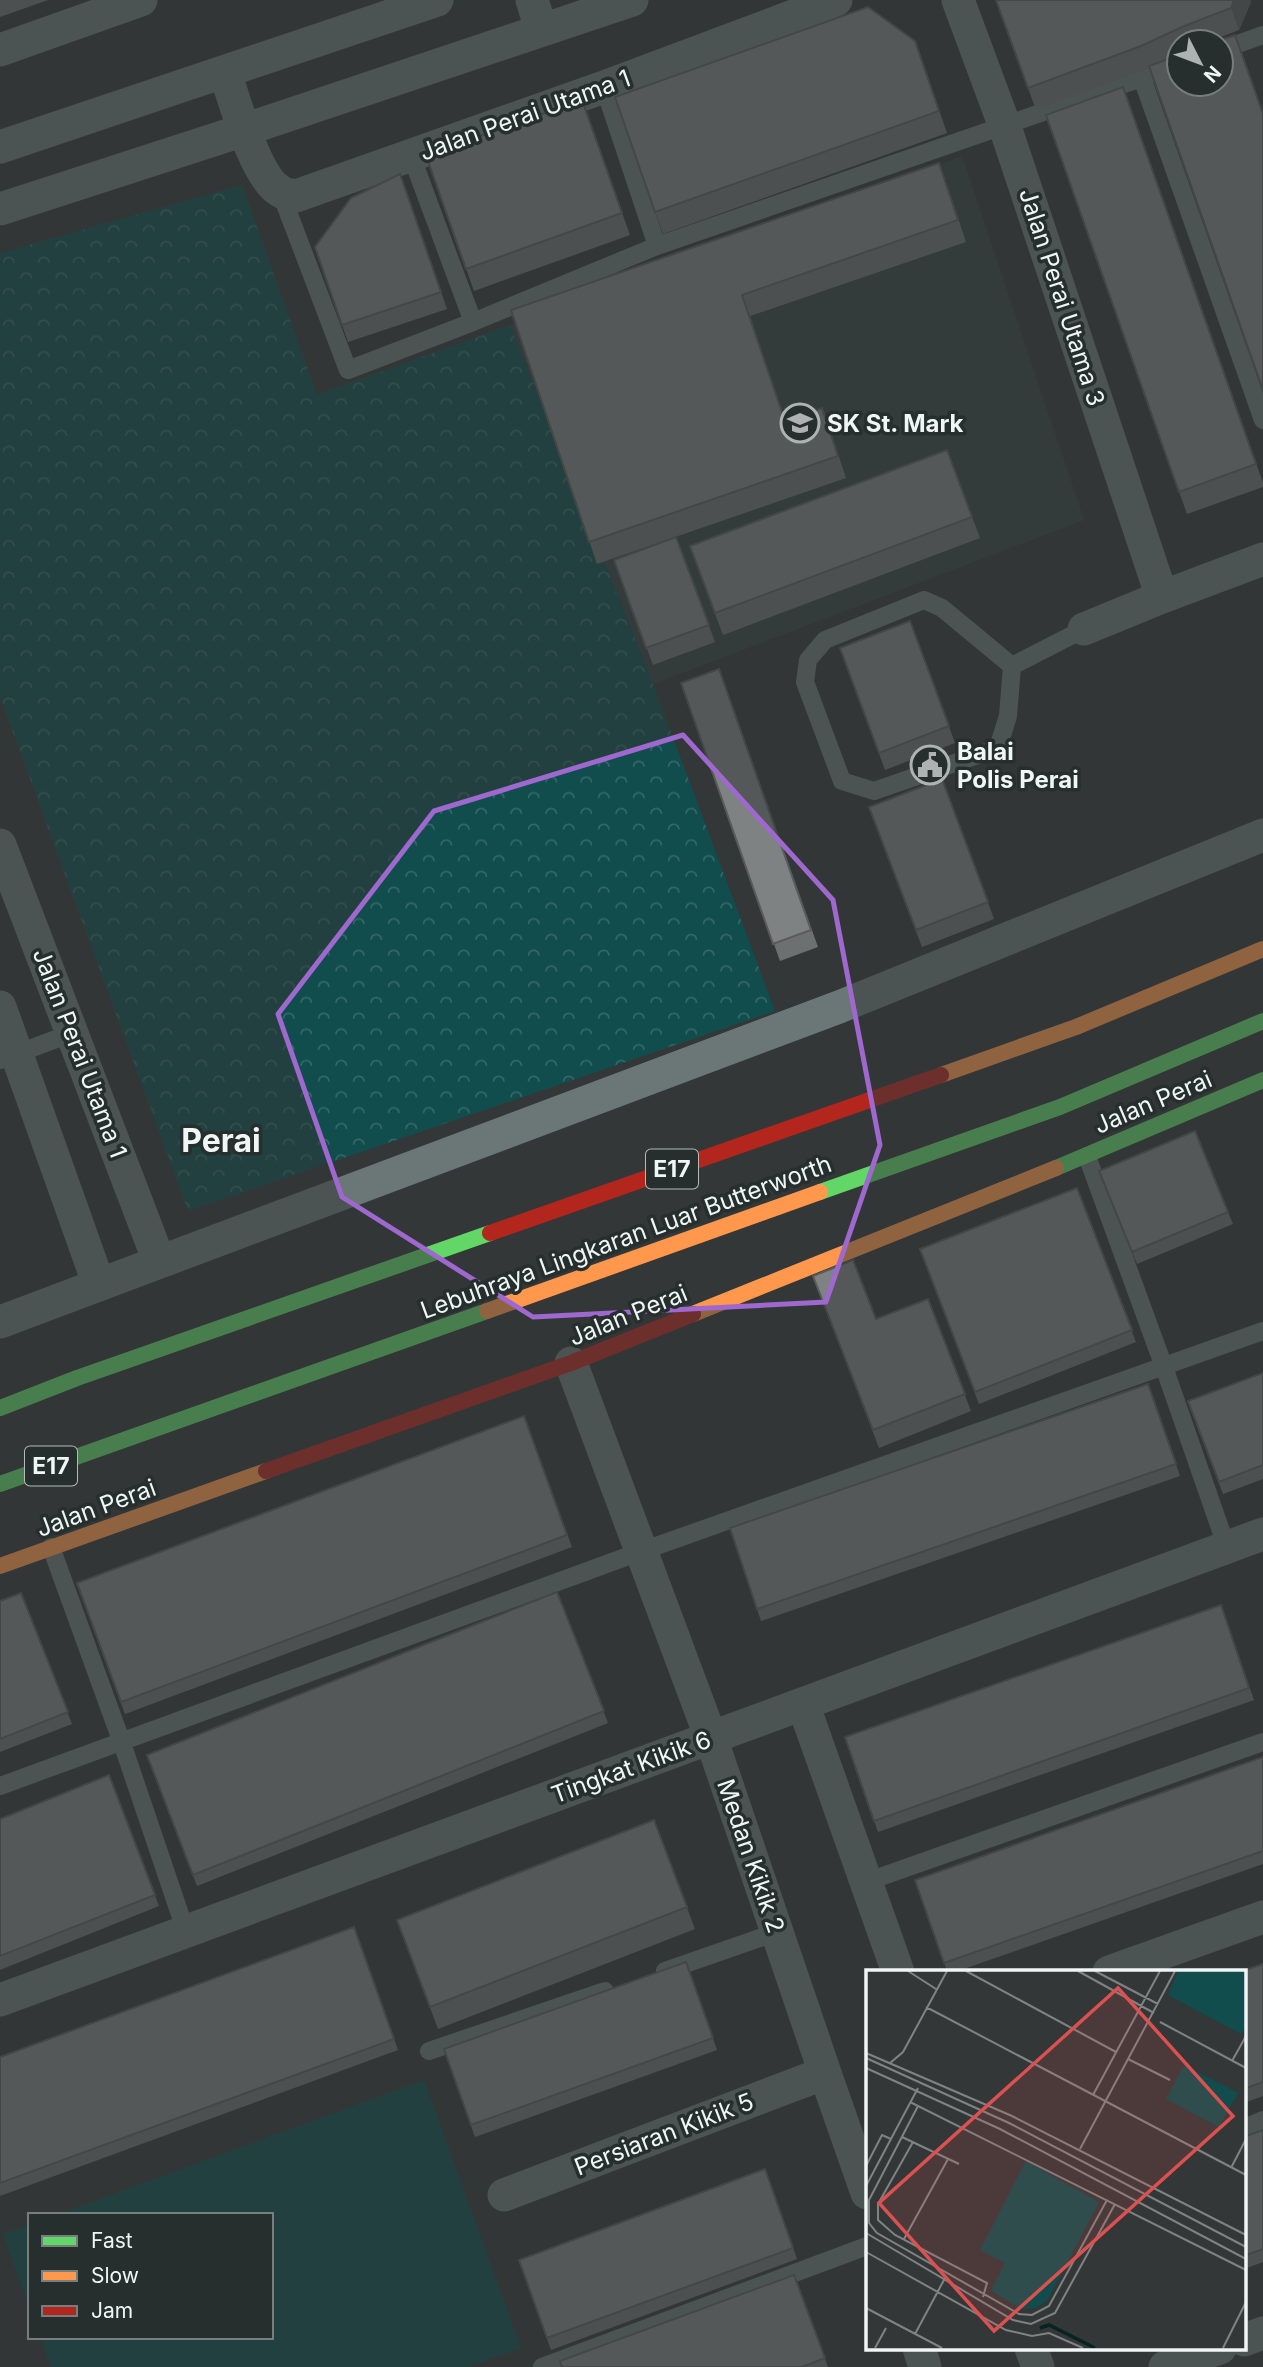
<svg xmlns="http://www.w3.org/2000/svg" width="1263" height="2367" font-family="Inter,sans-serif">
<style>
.built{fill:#344242}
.forest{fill:url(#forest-crowns)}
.park{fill:#114d4d}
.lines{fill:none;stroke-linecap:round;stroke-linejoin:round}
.lane{stroke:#6b7676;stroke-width:18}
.street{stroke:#6b7676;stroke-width:33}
.fast{stroke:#63d668;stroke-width:16}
.slow{stroke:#ff974d;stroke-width:16}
.jam{stroke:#b3261e;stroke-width:16}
.wall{fill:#6d7070}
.shaded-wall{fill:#595b5b}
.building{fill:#7f8282;stroke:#595b5b;stroke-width:2}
.marked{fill:none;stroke:#9e68cf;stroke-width:5;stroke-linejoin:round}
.labels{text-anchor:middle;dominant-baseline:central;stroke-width:7;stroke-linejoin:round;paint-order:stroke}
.shield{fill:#272f2e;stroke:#b4bab9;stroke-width:2}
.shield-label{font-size:23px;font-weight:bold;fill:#f0f5f5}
.street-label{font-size:24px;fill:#f0f5f5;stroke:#272f2e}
.poi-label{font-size:24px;font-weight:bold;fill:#f0f5f5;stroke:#272f2e;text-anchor:start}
.district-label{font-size:32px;font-weight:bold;fill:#f0f5f5;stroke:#272f2e}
.inset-river{fill:none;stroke:#082323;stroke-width:3.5}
.inset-road{fill:none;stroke:#7f8383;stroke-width:2}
.view{fill:#db5151;fill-opacity:0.15;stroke:#db5151;stroke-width:3.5}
.inset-edge{fill:none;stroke:#f0f5f5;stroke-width:3.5}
</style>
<defs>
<pattern id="forest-crowns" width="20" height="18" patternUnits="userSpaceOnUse" patternTransform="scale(1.75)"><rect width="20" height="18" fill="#114d4d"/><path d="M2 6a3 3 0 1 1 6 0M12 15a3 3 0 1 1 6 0" fill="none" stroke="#346767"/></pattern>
</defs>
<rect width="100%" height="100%" fill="#333737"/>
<!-- built -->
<path class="built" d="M 962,156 L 1084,520 L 653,684 L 510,325 Z"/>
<!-- forest -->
<path class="forest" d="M 242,185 L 317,395 L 510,325 L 653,684 L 775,1011 L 188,1211 L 0,697 L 0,253 Z"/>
<!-- park -->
<path class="park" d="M 424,2080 L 521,2348 L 468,2367 L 51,2367 L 40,2337 L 271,2337 L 271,2215 L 56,2215 Z
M 30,2225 L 30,2309 L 3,2234 Z"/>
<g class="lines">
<!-- lane -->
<path class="lane" d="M 1221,50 L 1263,35
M 1142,78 L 1263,420
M 604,87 L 657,246
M 411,155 L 473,322
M 280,191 L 348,370 L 473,322 L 657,246 L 1179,65
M 924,600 L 942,608 L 1012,666 L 1008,716 L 998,748 L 874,791 L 842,781 L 805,682 L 808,660 L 825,640 Z
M 1012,666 L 1084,629
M 0,1060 L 72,1033
M 1087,1156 L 1164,1367 L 1227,1548
M 51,1547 L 122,1743 L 186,1932
M 0,1786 L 642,1551 L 1263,1331
M 866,1882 L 1263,1742
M 665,1971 L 777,1932
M 429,2051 L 605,1991
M 1244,2128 L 1263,2120
M 542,2367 L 867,2246"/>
<!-- street -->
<path class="street" d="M 532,0 L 541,29
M 958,0 L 1004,124 L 1162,597
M 0,50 L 141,0
M 225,72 C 234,99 255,177 280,191 C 284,194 291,195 296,196 L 604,87 L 836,0
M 0,147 L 437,0
M 0,209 L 244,130 L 632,0
M 1084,629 L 1162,597 L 1263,559
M 0,845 L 159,1261
M 0,1007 L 99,1285
M 0,1322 L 839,1007 L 1263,835
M 571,1363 L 711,1738 L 825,2073 L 867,2193
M 803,1704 L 898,1972
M 1109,1972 L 1263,1917
M 0,2000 L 1263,1534
M 504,2195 L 825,2073
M 1244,2340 L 1263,2333
M 919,2348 L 925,2367
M 1031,2348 L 1038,2367
M 1165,2367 L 1220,2348"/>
<!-- fast -->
<path class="fast" d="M 1056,1168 L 1263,1080
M 820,1192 L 1060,1107 L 1263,1021
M 0,1408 L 77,1378 L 490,1233
M 0,1484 L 487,1311"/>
<!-- slow -->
<path class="slow" d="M 941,1075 L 1076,1027 L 1263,949
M 487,1311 L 820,1192
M 693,1314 L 1056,1168
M 0,1566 L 266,1471"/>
<!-- jam -->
<path class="jam" d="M 490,1233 L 941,1075
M 266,1471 L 571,1363 L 693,1314"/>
</g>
<!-- wall -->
<path class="wall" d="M 0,0 L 48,0 L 0,17 Z
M 996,0 L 1250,0 L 1251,2 L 1239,30 L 1208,42 L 1179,42 L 1179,54 L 1150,68 L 1036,110 Z
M 915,41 L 947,133 L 663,234 L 615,97 Z
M 1123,87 L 1263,483 L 1263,487 L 1187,514 L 1046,115 Z
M 582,100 L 630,235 L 474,291 L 426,155 Z
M 400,174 L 447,309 L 348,342 L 315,247 Z
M 947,185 L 966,242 L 750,316 L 785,420 L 830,430 L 846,478 L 597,564 L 511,310 Z
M 947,450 L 980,538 L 723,635 L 690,546 Z
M 676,537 L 715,642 L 653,665 L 614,560 Z
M 910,621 L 955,743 L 885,770 L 840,648 Z
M 719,669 L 818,947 L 780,961 L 681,683 Z
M 942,779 L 994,919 L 922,947 L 869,807 Z
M 1099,1171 L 1228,1212 L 1233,1224 L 1137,1264 Z
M 1077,1188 L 1136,1342 L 979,1404 L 920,1249 Z
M 813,1276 L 876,1319 L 928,1299 L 971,1411 L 879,1448 Z
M 1263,1373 L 1263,1479 L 1223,1494 L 1188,1401 Z
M 1148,1384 L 1180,1476 L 761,1621 L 730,1528 Z
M 524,1416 L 572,1547 L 125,1714 L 77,1583 Z
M 557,1592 L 608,1723 L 197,1886 L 147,1755 Z
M 21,1593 L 72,1724 L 0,1752 L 0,1601 Z
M 1221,1605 L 1254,1700 L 878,1832 L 845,1737 Z
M 1263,1757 L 1263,1864 L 958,1971 L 947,1971 L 915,1880 Z
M 109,1775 L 159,1906 L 0,1970 L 0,1819 Z
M 654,1820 L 695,1929 L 438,2029 L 397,1920 Z
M 354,1927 L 398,2050 L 0,2196 L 0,2057 Z
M 686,1962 L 717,2050 L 475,2137 L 444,2049 Z
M 1263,1964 L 1263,2096 L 1244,2103 L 1244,1971 Z
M 1263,2130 L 1263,2262 L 1244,2269 L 1244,2137 Z
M 765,2169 L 797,2259 L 551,2350 L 519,2260 Z
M 794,2275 L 828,2367 L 562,2367 Z"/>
<!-- shaded-wall -->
<path class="shaded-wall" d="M 1234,0 L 1250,0 L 1251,2 L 1239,30 L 1231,8 Z"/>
<!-- building -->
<path class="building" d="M 996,0 L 1234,0 L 1231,8 L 1182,27 L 1141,46 L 1028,88 Z
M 868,7 L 915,41 L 939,111 L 655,212 L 615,97 Z
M 1235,35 L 1263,114 L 1263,390 L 1149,66 L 1179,55 L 1179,84 L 1221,84 L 1221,42 L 1215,42 Z
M 1123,87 L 1256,464 L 1179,492 L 1046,115 Z
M 582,100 L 622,213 L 466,269 L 426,155 Z
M 939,163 L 958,220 L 742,295 L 785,421 L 822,408 L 838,456 L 589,542 L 511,310 Z
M 400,174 L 441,292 L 342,325 L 315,247 L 351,198 Z
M 947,450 L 972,517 L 715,613 L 690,546 Z
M 676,537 L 709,625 L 646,648 L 614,560 Z
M 910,621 L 949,726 L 879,753 L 840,648 Z
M 719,669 L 811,930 L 773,944 L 681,683 Z
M 942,779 L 988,902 L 916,930 L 869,807 Z
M 1195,1131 L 1228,1212 L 1132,1252 L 1099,1171 Z
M 1077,1188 L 1132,1330 L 975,1392 L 920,1249 Z
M 853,1260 L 876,1319 L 928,1299 L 965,1394 L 873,1430 L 813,1276 Z
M 1263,1373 L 1263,1465 L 1219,1482 L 1188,1401 Z
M 1148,1384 L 1176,1464 L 757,1609 L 730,1528 Z
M 524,1416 L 567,1535 L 121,1702 L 77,1583 Z
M 557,1592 L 604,1711 L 193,1875 L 147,1755 Z
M 21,1593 L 68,1712 L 0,1739 L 0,1601 Z
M 1221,1605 L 1249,1688 L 874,1821 L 845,1737 Z
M 1263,1757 L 1263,1851 L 944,1963 L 915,1880 Z
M 109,1775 L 155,1895 L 0,1956 L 0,1819 Z
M 654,1820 L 687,1907 L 430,2007 L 397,1920 Z
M 354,1927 L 394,2039 L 0,2183 L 0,2057 Z
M 686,1962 L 713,2038 L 471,2125 L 444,2049 Z
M 1263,1964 L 1263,2082 L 1244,2089 L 1243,1971 Z
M 1263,2130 L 1263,2249 L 1244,2256 L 1244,2137 Z
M 765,2169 L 793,2248 L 547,2338 L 519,2260 Z
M 794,2275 L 825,2358 L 802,2367 L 562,2367 L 560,2361 Z"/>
<!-- marked area -->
<path d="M0 0H1263V2367H0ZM 683,735 L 833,900 L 880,1145 L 826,1302 L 533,1317 L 342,1197 L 278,1014 L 434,811 Z" fill="#333737" fill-opacity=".55" fill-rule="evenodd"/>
<path class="marked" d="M 683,735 L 833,900 L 880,1145 L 826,1302 L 533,1317 L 342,1197 L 278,1014 L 434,811 Z"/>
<!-- icons -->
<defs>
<symbol id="school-ring" viewBox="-11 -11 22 22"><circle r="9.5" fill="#272f2e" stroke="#aeb2b2" stroke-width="1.5"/><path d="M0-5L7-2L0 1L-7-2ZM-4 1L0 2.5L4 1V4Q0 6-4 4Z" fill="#aeb2b2"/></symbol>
<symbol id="civic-ring" viewBox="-11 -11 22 22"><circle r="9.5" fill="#272f2e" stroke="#aeb2b2" stroke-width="1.5"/><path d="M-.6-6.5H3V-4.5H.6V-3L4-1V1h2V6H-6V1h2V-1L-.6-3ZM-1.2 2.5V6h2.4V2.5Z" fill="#aeb2b2"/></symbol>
</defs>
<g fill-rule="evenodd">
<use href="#school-ring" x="778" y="401" width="44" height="44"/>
<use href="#civic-ring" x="908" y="743" width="44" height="44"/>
</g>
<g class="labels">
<!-- shield labels -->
<g class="shield">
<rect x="646" y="1149.5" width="52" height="39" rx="5"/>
<rect x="25" y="1446.5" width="52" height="39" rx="5"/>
</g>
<g class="shield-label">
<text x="672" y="1169">E17</text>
<text x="51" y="1466">E17</text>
</g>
<!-- street labels -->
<g class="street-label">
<text transform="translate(525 115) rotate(-20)">Jalan Perai Utama 1</text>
<text transform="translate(1062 297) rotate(72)">Jalan Perai Utama 3</text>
<text transform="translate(80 1053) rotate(69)">Jalan Perai Utama 1</text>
<text transform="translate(1153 1102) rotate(-23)">Jalan Perai</text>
<text transform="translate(626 1237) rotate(-20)">Lebuhraya Lingkaran Luar Butterworth</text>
<text transform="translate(628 1315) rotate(-22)">Jalan Perai</text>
<text transform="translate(96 1508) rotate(-20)">Jalan Perai</text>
<text transform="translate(631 1767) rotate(-20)">Tingkat Kikik 6</text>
<text transform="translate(751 1856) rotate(71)">Medan Kikik 2</text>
<text transform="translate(664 2134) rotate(-21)">Persiaran Kikik 5</text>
</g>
<!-- poi labels -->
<g class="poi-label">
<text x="827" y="423">SK St. Mark</text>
<text x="957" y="751">Balai<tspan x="957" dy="28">Polis Perai</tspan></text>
</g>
<!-- district labels -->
<g class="district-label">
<text x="221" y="1140">Perai</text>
</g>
</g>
<!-- overview -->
<g transform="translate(866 1970)">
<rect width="380" height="380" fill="#333737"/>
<path d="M 160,191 L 233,232 L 182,329 L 170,338 L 154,339 L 125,320 L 139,293 L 114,280 Z" fill="#114d4d"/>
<path d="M 312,1 L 380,1 L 380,56 L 375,64 L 302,25 ZM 318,95 L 372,123 L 353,157 L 300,129 Z" fill="#114d4d"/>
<path class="inset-river" d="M 174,358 L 183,355 L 229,378"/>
<path class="inset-road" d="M 42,1 L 70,19M 100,1 L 250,82M 212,1 L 288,43M 229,1 L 292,34M 60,37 L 380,205M 294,52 L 380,98M 0,83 L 146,146 L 380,265M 0,88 L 143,153 L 380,277M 262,89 L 304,110M 366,91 L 380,66M 24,93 L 37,82 L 81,1M 0,98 L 134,159 L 380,289M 227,125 L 294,1M 44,132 L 380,300M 52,136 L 3,230 L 3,253 L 11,263 L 153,344 L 166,345 L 183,336 L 241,230M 36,167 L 93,194M 47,172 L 12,234 L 12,250 L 29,265 L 121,313 L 117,327M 214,179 L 309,1M 0,196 L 16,165 L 25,169M 365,198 L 380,169M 0,216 L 52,118M 0,263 L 147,350 L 165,354 L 189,343 L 249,234M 38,269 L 82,189M 0,282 L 140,360 L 166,366 L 183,363 L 217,378M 0,338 L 76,378M 49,364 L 79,308M 9,378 L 20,358M 357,378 L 380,332"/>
<path class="view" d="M 252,18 L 367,146 L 128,361 L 13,233 Z"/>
<rect width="380" height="380" class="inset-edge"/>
</g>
<!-- legend -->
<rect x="28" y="2213" width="245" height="126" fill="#272f2e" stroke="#777e7e" stroke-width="2"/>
<rect x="42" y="2236" width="35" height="10" fill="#63d668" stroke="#777e7e" stroke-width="2"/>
<text x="91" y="2248" font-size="21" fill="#f0f5f5">Fast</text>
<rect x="42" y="2271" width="35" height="10" fill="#ff974d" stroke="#777e7e" stroke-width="2"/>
<text x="91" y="2283" font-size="21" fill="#f0f5f5">Slow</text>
<rect x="42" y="2306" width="35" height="10" fill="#b3261e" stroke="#777e7e" stroke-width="2"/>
<text x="91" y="2318" font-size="21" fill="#f0f5f5">Jam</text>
<!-- north arrow -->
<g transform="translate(1200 63) rotate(132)"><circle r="33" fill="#272f2e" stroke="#777e7e" stroke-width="2"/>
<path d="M0-5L12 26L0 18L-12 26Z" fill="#aeb2b2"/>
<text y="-10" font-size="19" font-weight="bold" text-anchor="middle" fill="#f0f5f5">N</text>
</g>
</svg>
